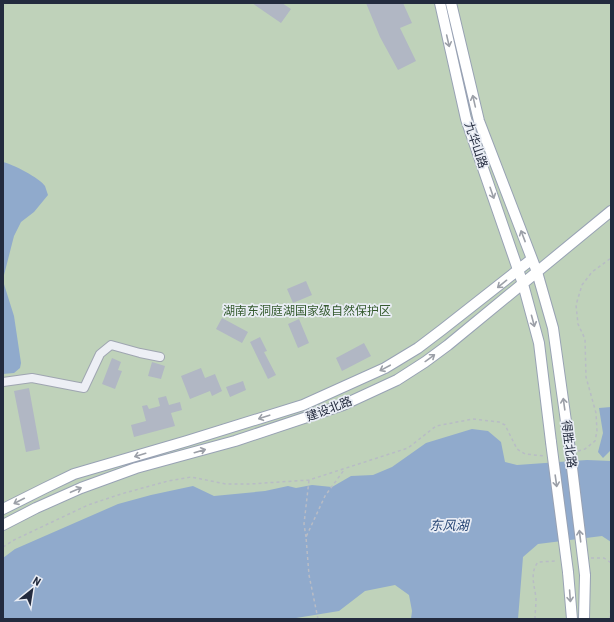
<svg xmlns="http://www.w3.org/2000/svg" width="614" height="622" font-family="'Roboto Condensed','Noto Sans SC',sans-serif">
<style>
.green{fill:#bfd2ba}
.water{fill:#90aacc}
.building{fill:#b1b7c4}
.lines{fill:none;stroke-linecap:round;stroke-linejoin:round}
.minor-casing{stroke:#9fa5b1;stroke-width:10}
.major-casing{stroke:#98a2b4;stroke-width:12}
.path{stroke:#b8bcc5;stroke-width:1.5;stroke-dasharray:3 3;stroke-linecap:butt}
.minor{stroke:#edeff5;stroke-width:8}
.major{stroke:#fff;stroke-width:10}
.major-bridge-casing{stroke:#98a2b4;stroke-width:12;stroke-linecap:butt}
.major-bridge{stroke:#fff;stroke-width:10}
.oneway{stroke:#9ca0a8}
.labels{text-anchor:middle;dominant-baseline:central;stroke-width:3.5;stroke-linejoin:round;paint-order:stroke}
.street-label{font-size:12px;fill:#232b3e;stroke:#e9edf5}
.park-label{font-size:12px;fill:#355b2f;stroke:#e9edf5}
.water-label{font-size:13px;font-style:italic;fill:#294776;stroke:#e9edf5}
</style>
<rect width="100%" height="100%" fill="#dadee7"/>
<!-- green -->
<path class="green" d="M 3,3 L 611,3 L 611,619 L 3,619 Z"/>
<!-- water -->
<path class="water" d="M 3,162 C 12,164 40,178 45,186 C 46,189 47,192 48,195 L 34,212 L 21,222 L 14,236 L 3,279 Z
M 3,281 L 14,316 L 21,363 L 20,368 L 14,373 L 3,374 Z
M 611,407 L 611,450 L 603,458 L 598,452 L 603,433 L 599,408 Z
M 472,429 L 488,431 L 501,442 L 505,462 L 517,465 L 587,460 L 611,461 L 611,542 L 602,536 L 538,544 L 523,557 L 518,619 L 411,619 L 412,611 L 409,595 L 395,585 L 365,591 L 339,611 L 290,619 L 3,619 L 3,558 L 15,549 L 118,504 L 151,495 L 193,486 L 214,496 L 265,491 L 288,486 L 296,488 L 312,485 L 332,487 L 351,476 L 373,475 L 392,467 L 426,443 Z"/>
<!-- building -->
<path class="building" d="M 252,3 L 282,3 L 291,9 L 281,23 Z
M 366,3 L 403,3 L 412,23 L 400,28 L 416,61 L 398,70 L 380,37 Z
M 306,281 L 312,295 L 293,303 L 287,289 Z
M 222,318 L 248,332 L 242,343 L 216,329 Z
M 299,319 L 309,343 L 298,348 L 288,324 Z
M 260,337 L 267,351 L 264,352 L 276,375 L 268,379 L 250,342 Z
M 364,343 L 371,356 L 342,371 L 336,358 Z
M 112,358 L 121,362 L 118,370 L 122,371 L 115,389 L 102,384 Z
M 152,362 L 165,366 L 161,379 L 148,376 Z
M 201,368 L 205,378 L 215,374 L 222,391 L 212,396 L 210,391 L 190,399 L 181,376 Z
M 243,381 L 246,390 L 230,397 L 226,387 Z
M 29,388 L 40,449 L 26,452 L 14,391 Z
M 166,396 L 169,405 L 180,402 L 182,410 L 171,413 L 175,426 L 134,437 L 131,425 L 146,421 L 142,406 L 147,405 L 149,409 L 160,406 L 158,398 Z"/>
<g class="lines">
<defs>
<path id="minor" d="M 3,382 L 32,378 L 84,388 L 100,354 L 111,345 L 140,353 L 160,357"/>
<path id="major" d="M 440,3 L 466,119 L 523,284 L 539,343 L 551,442
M 451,3 L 479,121 L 537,272 L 553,328 L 569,443
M 3,509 L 45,488 L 74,474 L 187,441 L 303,405 L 385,368 L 418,348 L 443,329 L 532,259
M 3,525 L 36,508 L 81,488 L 136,468 L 235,441 L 343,405 L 397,380 L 425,362 L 448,345 L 611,211
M 568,572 L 572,619
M 584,619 L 585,575"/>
</defs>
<!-- minor casing -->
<use href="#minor" class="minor-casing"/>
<!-- major casing -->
<use href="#major" class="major-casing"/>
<!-- path -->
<path class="path" d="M 578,451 L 585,449 L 595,441 L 597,431 L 596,413 L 586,377 L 585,339 L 578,324 L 576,305 L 582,285 L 592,272 L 611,258
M 306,537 L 304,524 L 309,480
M 3,547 L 14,540 L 88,505 L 121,494 L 168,481 L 191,477 L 226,484 L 250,484 L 309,480 L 408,448 L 436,426 L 473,419 L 499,422 L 505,425 L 517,449 L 525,454 L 545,456
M 591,558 L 604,558 L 610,562 L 611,567
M 318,619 L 309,575 L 306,537 L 325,496 L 344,470
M 535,619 C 535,613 536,606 536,599 C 535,586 529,574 538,562 L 557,561
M 610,619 L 611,604"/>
<!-- minor -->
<use href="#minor" class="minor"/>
<!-- major -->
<use href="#major" class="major"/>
<defs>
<path id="major-bridge" d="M 551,442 L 568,572
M 569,443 L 585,575"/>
</defs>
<!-- major-bridge casing -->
<use href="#major-bridge" class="major-bridge-casing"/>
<!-- major-bridge -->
<use href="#major-bridge" class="major-bridge"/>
</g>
<!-- one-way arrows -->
<defs><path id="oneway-shaft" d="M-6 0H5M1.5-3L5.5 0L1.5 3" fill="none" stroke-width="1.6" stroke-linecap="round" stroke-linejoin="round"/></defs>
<g class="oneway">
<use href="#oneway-shaft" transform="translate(448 41) rotate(77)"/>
<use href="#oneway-shaft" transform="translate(474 101) rotate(-103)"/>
<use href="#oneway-shaft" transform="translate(492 193) rotate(71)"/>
<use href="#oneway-shaft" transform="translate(523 236) rotate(-111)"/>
<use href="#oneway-shaft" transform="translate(502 284) rotate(141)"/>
<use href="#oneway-shaft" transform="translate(533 321) rotate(75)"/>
<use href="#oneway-shaft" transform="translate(430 358) rotate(-36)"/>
<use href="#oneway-shaft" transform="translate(385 368) rotate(152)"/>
<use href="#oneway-shaft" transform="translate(564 404) rotate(-98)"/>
<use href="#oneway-shaft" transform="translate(264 417) rotate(162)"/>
<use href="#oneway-shaft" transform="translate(200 451) rotate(-16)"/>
<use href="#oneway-shaft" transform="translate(140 455) rotate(163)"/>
<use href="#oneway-shaft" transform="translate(556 481) rotate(82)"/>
<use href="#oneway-shaft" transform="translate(76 490) rotate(-23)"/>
<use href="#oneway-shaft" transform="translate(19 501) rotate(153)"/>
<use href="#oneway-shaft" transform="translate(580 536) rotate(-97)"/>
<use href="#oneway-shaft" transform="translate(570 596) rotate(86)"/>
</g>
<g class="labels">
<!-- street labels -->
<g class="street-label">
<text transform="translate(476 145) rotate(71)">九华山路</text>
<text transform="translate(329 409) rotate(-21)">建设北路</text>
<text transform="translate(569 444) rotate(83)">得胜北路</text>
</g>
<!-- park labels -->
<g class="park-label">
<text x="307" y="311">湖南东洞庭湖国家级自然保护区</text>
</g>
<!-- water labels -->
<g class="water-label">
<text x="449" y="525">东风湖</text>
</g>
</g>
<!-- border -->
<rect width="614" height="622" fill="none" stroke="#232b3e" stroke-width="8"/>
<!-- north arrow -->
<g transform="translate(32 590) rotate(30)" stroke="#e9edf5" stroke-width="3" paint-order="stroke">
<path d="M0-3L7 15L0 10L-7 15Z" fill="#232b3e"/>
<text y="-6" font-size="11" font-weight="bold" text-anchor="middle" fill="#232b3e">N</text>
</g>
</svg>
